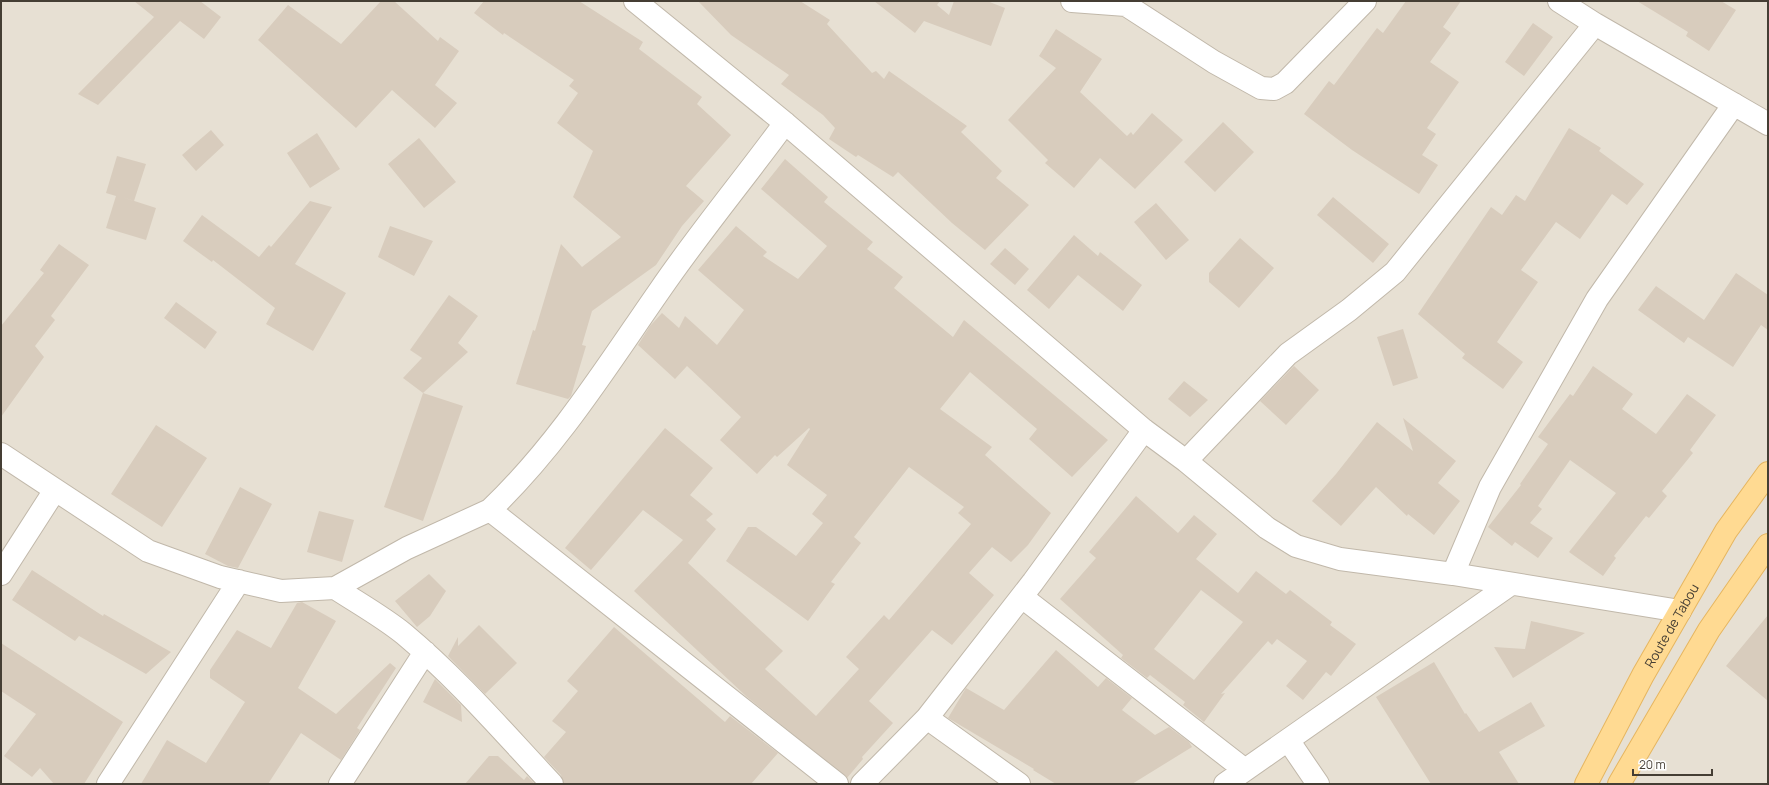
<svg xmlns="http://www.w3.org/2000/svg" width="1769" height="785" font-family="Manrope,sans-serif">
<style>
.residential{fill:#e7e0d3}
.building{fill:#d8ccbd;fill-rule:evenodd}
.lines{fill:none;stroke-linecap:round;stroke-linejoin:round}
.minor-casing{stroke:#c1b8aa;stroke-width:24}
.major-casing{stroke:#e6b660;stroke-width:24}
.minor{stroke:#fff;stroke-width:22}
.major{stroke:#ffda92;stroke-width:22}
.labels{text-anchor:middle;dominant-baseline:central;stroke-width:4;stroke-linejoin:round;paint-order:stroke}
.street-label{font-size:13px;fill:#453e34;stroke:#fff}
</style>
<rect width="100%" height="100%" fill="#f3eee5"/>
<!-- residential -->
<path class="residential" d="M 1,1 L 1768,1 L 1768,784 L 1,784 Z"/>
<!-- building -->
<path class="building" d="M 134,1 L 200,1 L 221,17 L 204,39 L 180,21 L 98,105 L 78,94 L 154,17 Z
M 381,1 L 394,1 L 438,41 L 440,37 L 459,51 L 435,85 L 457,103 L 435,128 L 392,90 L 356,128 L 258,40 L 288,5 L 341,44 Z
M 484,1 L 579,1 L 643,42 L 639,49 L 702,97 L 697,104 L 731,135 L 686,186 L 704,201 L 682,226 L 656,265 L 592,311 L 582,345 L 586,346 L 571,396 L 568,399 L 516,384 L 533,330 L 535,331 L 561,244 L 582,267 L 621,237 L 573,197 L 593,151 L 557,123 L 578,93 L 569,86 L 574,80 L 504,33 L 503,35 L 474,13 Z
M 698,1 L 800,1 L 830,20 L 827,24 L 872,73 L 876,71 L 884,79 L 889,71 L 967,126 L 961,132 L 1002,171 L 996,178 L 1029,205 L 985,250 L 952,223 L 898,172 L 893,177 L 858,155 L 856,157 L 829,139 L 835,128 L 823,115 L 781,84 L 789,75 L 731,35 Z
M 874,1 L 940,1 L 937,5 L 949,15 L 954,1 L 987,1 L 1005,8 L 991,46 L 924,21 L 915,33 Z
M 1406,1 L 1461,1 L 1443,27 L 1451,33 L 1430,62 L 1459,82 L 1427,128 L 1436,134 L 1422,155 L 1438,165 L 1419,194 L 1352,150 L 1304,114 L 1329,81 L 1334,85 L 1377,28 L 1383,33 Z
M 1637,1 L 1721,1 L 1736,10 L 1709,51 L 1686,36 L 1688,32 Z
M 1533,23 L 1553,37 L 1524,76 L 1505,62 Z
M 1056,29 L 1102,59 L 1080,92 L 1127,136 L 1131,132 L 1133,135 L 1152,113 L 1183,140 L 1135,189 L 1100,158 L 1074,188 L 1045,163 L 1048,160 L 1008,120 L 1056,68 L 1039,56 Z
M 1223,122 L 1254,152 L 1215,192 L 1184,162 Z
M 1569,128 L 1601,148 L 1599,151 L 1644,184 L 1627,205 L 1612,194 L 1580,239 L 1556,222 L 1521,270 L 1538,282 L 1497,342 L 1523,362 L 1503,389 L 1462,358 L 1465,354 L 1418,314 L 1491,207 L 1502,215 L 1516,195 L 1525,201 Z
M 211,130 L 224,145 L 196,171 L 182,155 Z
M 317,133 L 340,169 L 310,188 L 287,153 Z
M 419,138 L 456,182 L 424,208 L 388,164 Z
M 117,156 L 146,164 L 134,201 L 122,197 L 156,208 L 146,240 L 106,228 L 116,196 L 106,193 Z
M 785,159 L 828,197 L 824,202 L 873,242 L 867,249 L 903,277 L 894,288 L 953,337 L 964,320 L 1108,440 L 1072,477 L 1029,439 L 1037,429 L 970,372 L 940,409 L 992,447 L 985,455 L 1051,513 L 1028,545 L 1011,562 L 992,547 L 969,573 L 994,595 L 952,645 L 932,630 L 869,701 L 893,723 L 862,757 L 863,759 L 847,778 L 747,697 L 634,591 L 683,540 L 643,510 L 591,570 L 565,548 L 665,428 L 713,468 L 690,495 L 713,514 L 706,520 L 716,529 L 688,563 L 783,651 L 765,669 L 816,716 L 859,669 L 846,657 L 884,615 L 889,620 L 971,524 L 958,513 L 964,507 L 909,467 L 854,537 L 861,543 L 831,582 L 835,584 L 808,621 L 726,561 L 748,527 L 756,527 L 796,556 L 823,523 L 812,514 L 827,495 L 787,465 L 810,429 L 809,428 L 777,457 L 775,455 L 757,474 L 720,440 L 741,417 L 687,366 L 675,379 L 638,345 L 650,326 L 662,313 L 679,328 L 685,316 L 717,345 L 744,310 L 698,270 L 736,226 L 767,252 L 763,256 L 798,279 L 827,246 L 761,189 Z
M 1333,197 L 1389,244 L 1373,263 L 1317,215 Z
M 310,201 L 332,207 L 295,264 L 346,293 L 313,351 L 266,324 L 275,308 L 213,260 L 212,262 L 183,241 L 202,215 L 259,257 L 269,245 L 271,247 Z
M 1156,203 L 1189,240 L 1166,260 L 1134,222 Z
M 390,226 L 433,241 L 414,276 L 378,257 Z
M 1074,235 L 1098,256 L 1100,252 L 1142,285 L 1123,311 L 1078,275 L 1049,309 L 1027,290 Z
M 1240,238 L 1274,268 L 1239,308 L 1209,282 L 1209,273 Z
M 59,244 L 89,265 L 51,316 L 55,320 L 35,346 L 44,357 L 1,417 L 1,326 L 44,273 L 40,270 Z
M 1005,248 L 1029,269 L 1015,285 L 990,264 Z
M 1736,273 L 1768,295 L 1768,330 L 1761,325 L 1733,367 L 1688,337 L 1684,343 L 1638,310 L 1656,286 L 1704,320 Z
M 449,295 L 478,316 L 458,343 L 468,352 L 423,393 L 403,378 L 422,358 L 410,350 Z
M 176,302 L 217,332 L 205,349 L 164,318 Z
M 1403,329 L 1418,378 L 1393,386 L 1377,337 Z
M 1294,366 L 1319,390 L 1286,425 L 1260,401 Z
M 1593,366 L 1633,394 L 1622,409 L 1656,434 L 1687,394 L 1716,415 L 1690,450 L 1693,453 L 1662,491 L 1667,496 L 1649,518 L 1646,516 L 1614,556 L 1616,558 L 1603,576 L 1569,552 L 1616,493 L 1570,460 L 1538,506 L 1542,509 L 1530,523 L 1553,538 L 1538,558 L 1515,542 L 1512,546 L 1488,527 L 1521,485 L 1520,484 L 1548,444 L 1538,437 L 1570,394 L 1573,396 Z
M 1184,381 L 1208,400 L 1190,417 L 1168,399 Z
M 423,393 L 463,406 L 423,521 L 384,507 Z
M 1403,418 L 1456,461 L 1438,483 L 1460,501 L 1434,535 L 1408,514 L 1407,516 L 1376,487 L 1341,526 L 1312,501 L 1336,474 L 1377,422 L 1413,451 Z
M 156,425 L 207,458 L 162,527 L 111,494 Z
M 240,487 L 272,504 L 238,568 L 228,566 L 205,554 Z
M 1136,496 L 1178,533 L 1194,515 L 1217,534 L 1196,559 L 1238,593 L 1256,571 L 1286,594 L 1290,590 L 1332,622 L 1330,625 L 1356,644 L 1331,676 L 1326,672 L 1303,700 L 1286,686 L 1307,661 L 1277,639 L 1272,645 L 1268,641 L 1221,694 L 1225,693 L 1204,722 L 1183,705 L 1185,702 L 1150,675 L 1147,678 L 1121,658 L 1123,655 L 1060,599 L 1096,558 L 1089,552 ZM 1201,590 L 1243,622 L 1194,680 L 1154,649 Z
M 319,511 L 354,520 L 342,562 L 307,552 Z
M 32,570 L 103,616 L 104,614 L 171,652 L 146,674 L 79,636 L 75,641 L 12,600 Z
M 429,574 L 446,591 L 430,616 L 417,627 L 395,601 Z
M 302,602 L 336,621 L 298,688 L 336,714 L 390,663 L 396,668 L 357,728 L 360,730 L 341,760 L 301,733 L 268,784 L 141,784 L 167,740 L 206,763 L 245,702 L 210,678 L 210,670 L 237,630 L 271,648 L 297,603 Z
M 1768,615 L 1768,701 L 1726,666 Z
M 1531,621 L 1585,633 L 1513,678 L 1494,647 L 1525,649 Z
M 479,625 L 517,663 L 485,694 L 448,656 L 458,637 L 458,646 Z
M 614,627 L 725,722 L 730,716 L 778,753 L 751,784 L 564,784 L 561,775 L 544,757 L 566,732 L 552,721 L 578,691 L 567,681 Z
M 1,643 L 123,722 L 84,784 L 54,784 L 40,768 L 32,777 L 4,756 L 36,714 L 1,691 Z
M 1056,650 L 1098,687 L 1106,678 L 1132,698 L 1122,710 L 1155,735 L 1169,727 L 1189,742 L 1192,747 L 1132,784 L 1056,784 L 1033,770 L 1034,769 L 948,718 L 966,688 L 1004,710 Z
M 1434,662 L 1465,714 L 1466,713 L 1479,732 L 1531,702 L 1545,726 L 1499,752 L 1519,784 L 1431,784 L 1376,697 Z
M 435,679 L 461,705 L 462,722 L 423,702 Z
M 489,756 L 498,756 L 524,780 L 527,776 L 535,784 L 465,784 Z"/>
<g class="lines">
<defs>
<path id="minor" d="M 635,1 L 785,123 L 1144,430 L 1186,461 L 1267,528 L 1296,546 L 1340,559 L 1453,574 L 1680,611
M 1072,1 L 1126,5 L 1214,62 L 1261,88 L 1274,89 L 1285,83 L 1365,1
M 1559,1 L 1595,24 L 1768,124
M 1,454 L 148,551 L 220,577 L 281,591 L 335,588 L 407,548 L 490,510 L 837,784
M 1186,461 L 1288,354 L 1349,310 L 1395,272 L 1595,24
M 490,510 C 558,445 607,366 660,290 C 699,233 744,179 785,123
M 1,574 L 55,490
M 1453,574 L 1490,487 L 1597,299 L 1734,104
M 335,588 C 358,603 383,617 404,634 C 458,679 504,733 552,784
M 1022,597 L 1245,770
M 927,718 L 1019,784
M 1288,740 L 1318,784
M 108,784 L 239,581
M 340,784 L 425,652
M 862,784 L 927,718 L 1033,582 L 1144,430
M 1225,784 L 1511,584"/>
<g id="major">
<path id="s1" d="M 1586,784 L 1643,675 L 1726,531 L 1768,473"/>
<path d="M 1619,784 L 1709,630 L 1768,545"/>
</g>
</defs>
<!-- minor casing -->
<use href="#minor" class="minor-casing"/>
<!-- major casing -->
<use href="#major" class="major-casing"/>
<!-- minor -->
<use href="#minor" class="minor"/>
<!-- major -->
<use href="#major" class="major"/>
</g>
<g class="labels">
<!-- street labels -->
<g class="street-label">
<text stroke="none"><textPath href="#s1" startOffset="180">Route de Tabou</textPath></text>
</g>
</g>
<!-- border -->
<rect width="1769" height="785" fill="none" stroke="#453e34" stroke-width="4"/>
<!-- scale -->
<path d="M1633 769v6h79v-6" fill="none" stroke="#453e34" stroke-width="2"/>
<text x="1639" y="769" font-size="12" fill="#453e34" stroke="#ffffff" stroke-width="3" paint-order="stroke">20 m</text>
</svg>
